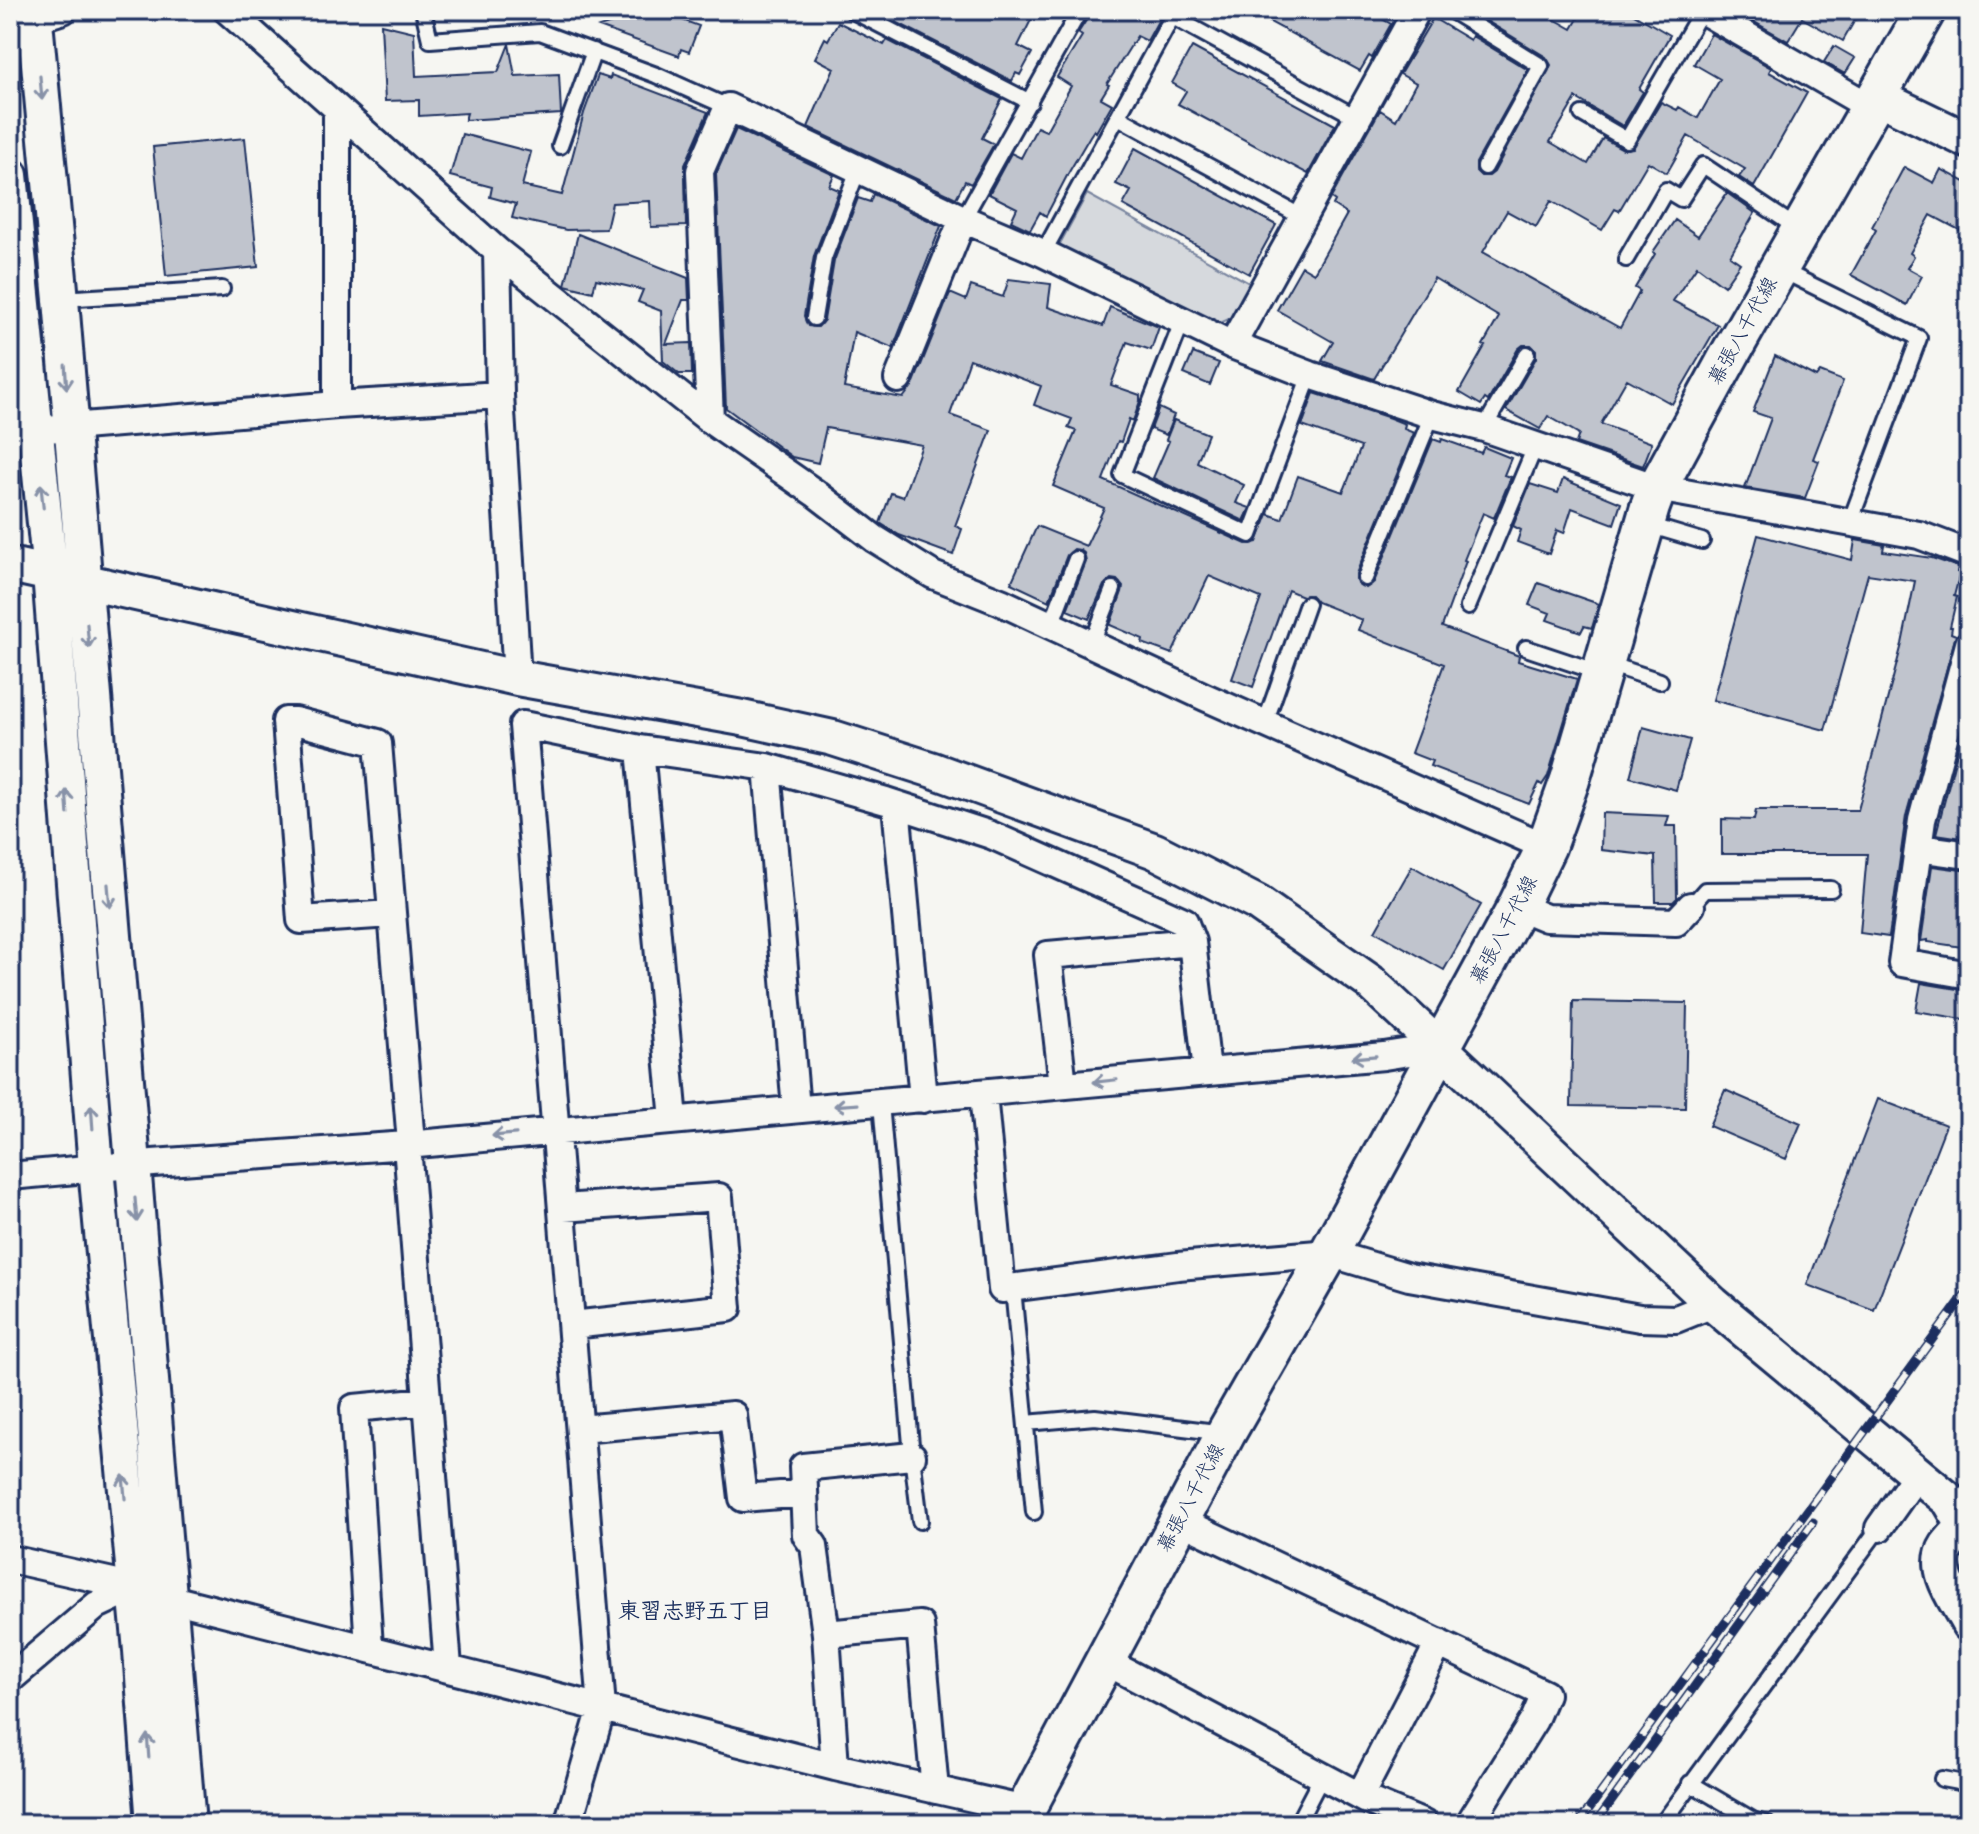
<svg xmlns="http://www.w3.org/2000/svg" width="1979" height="1834" font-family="'Balsamiq Sans','Klee One',sans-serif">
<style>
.green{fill:#d6d9dd;stroke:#78849e;stroke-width:2}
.building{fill:#c0c4cd;stroke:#1b2f5e;stroke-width:2}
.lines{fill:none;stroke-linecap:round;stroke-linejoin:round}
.service-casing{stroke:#1b2f5e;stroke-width:20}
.minor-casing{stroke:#1b2f5e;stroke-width:32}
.tertiary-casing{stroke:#1b2f5e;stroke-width:40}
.secondary-casing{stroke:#1b2f5e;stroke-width:44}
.service{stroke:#f6f6f2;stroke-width:14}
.minor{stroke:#f6f6f2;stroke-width:26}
.tertiary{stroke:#f6f6f2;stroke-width:34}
.secondary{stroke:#f6f6f2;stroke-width:38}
.rail-casing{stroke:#1b2f5e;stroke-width:9}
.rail{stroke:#f6f6f2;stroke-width:6;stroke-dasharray:18;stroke-linecap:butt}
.oneway{stroke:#8892a8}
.labels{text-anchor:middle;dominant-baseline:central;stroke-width:6;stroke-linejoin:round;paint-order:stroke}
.street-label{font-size:20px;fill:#1b2f5e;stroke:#f6f6f2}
.neighbourhood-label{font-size:22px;font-weight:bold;fill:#1b2f5e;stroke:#f6f6f2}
</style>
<rect width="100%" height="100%" fill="#f6f6f2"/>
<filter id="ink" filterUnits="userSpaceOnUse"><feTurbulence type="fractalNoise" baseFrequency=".0125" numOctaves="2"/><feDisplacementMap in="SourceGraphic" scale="16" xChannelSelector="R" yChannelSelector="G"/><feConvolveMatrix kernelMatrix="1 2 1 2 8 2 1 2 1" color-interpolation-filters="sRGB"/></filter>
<g filter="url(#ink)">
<!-- green -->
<path class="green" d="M 1087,194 L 1251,284 L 1233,317 L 1214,326 L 1056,251 Z"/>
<!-- building -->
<path class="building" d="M 636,10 L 655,10 L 699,26 L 689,52 L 681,49 L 679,56 L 599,27 L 637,15 Z
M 902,10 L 1036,10 L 1018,46 L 1032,53 L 1020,75 L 1016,73 L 1012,81 L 896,22 Z
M 1093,10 L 1164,10 L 1147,41 L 1137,36 L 1107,84 L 1109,85 L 1101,98 L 1112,104 L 1096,132 L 1094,130 L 1090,136 L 1069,172 L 1046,216 L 1040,212 L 1030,230 L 1011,221 L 1017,208 L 989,194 L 1011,153 L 1021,158 L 1037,127 L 1046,131 L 1071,86 L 1057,77 L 1082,36 L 1078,33 Z
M 1248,10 L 1366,10 L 1391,24 L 1372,58 L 1369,56 L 1360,71 Z
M 1487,10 L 1527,10 L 1539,17 L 1542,12 L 1572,29 L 1583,10 L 1627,10 L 1670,35 L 1639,89 L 1643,92 L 1623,126 L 1576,98 L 1550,142 L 1588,164 L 1603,138 L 1623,149 L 1633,148 L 1661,102 L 1677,110 L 1679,107 L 1698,118 L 1720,79 L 1694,64 L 1711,34 L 1771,68 L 1769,72 L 1807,93 L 1754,187 L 1739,177 L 1745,169 L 1688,136 L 1667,173 L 1648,162 L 1619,211 L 1615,209 L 1602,230 L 1551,201 L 1536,227 L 1507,211 L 1483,252 L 1620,328 L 1640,291 L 1635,288 L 1655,254 L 1653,252 L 1675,220 L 1698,236 L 1727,193 L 1755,213 L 1730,256 L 1740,263 L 1724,286 L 1697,266 L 1673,301 L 1718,325 L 1672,404 L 1627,379 L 1601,424 L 1652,443 L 1643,466 L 1576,443 L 1579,434 L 1548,416 L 1540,429 L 1506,410 L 1536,358 L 1536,350 L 1531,345 L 1523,345 L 1518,349 L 1488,401 L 1485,399 L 1481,405 L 1459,392 L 1485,346 L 1483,345 L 1499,317 L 1434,278 L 1374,379 L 1322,361 L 1333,342 L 1277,310 L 1302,266 L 1314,273 L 1347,214 L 1333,205 L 1335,201 L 1331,198 L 1380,110 L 1396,120 L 1416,83 L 1400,74 L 1433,18 L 1470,40 L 1472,36 L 1528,70 L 1476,163 L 1476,171 L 1481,176 L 1489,176 L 1494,172 L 1551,65 L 1546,57 L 1482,18 Z
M 1756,10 L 1837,10 L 1855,20 L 1843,41 L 1802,18 L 1788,41 L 1751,20 Z
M 838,22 L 884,45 L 887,40 L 1002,99 L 982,138 L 994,144 L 971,184 L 965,181 L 956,198 L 808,127 L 834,68 L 815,58 L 825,38 L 828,40 Z
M 381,24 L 414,32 L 416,76 L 498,72 L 509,44 L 515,76 L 559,74 L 561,114 L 465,120 L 467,113 L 419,116 L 419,100 L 385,101 Z
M 1834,46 L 1855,58 L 1845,74 L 1824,62 Z
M 1192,47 L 1335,125 L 1308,174 L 1178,104 L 1186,91 L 1172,83 Z
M 598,75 L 610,79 L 611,75 L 708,112 L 685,165 L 686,226 L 651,227 L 650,201 L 612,203 L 606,229 L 566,230 L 512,218 L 516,204 L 490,197 L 492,187 L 450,176 L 462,134 L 531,152 L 522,186 L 562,195 L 584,113 Z
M 736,129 L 834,175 L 829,186 L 839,190 L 814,256 L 804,316 L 808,326 L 818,327 L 824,320 L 834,261 L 858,198 L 870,202 L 873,194 L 941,226 L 893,348 L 854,332 L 844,388 L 903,398 L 913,385 L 950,293 L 966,300 L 971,286 L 1003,297 L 1009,279 L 1051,284 L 1048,307 L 1103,326 L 1110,307 L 1159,327 L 1151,350 L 1127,342 L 1111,385 L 1140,395 L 1140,401 L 1133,421 L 1129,419 L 1121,442 L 1118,441 L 1103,480 L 1246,544 L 1257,542 L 1268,514 L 1282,519 L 1298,476 L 1343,492 L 1345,488 L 1361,447 L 1302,426 L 1314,393 L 1390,418 L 1405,424 L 1404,429 L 1414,433 L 1356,574 L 1357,583 L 1366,588 L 1374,582 L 1433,439 L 1441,442 L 1442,439 L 1481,453 L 1484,447 L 1511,458 L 1504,475 L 1511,477 L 1494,518 L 1483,513 L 1464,560 L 1466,561 L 1442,627 L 1519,656 L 1518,661 L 1577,679 L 1548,776 L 1542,785 L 1539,783 L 1529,804 L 1430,766 L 1432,761 L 1411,753 L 1444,664 L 1358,630 L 1362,620 L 1317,602 L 1311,595 L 1302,596 L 1288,590 L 1253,687 L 1232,679 L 1261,598 L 1209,576 L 1172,654 L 1142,643 L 1143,639 L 1110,625 L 1122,592 L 1123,587 L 1117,580 L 1111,579 L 1104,585 L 1089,619 L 1067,610 L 1086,562 L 1084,553 L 1080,550 L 1074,549 L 1067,555 L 1049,601 L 1011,583 L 1037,526 L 1086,546 L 1104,508 L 1053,486 L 1076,431 L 1068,428 L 1072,419 L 1034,405 L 1041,386 L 970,359 L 950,415 L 991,430 L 955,526 L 962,529 L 953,555 L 899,535 L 880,523 L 891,493 L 903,497 L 922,445 L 826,428 L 818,463 L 792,457 L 726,408 L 716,174 Z
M 245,138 L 258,267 L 166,276 L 153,147 Z
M 1135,148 L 1276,225 L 1249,274 L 1123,205 L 1131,191 L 1116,184 Z
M 1904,167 L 1934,183 L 1941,169 L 1969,184 L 1969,235 L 1931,215 L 1910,253 L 1914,256 L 1907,268 L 1922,276 L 1907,305 L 1851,275 L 1876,230 L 1872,227 Z
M 578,234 L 688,278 L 689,300 L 683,300 L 666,344 L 691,343 L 692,374 L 679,374 L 663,361 L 661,311 L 638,302 L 643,290 L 596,279 L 593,292 L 565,285 Z
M 1193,353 L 1219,363 L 1210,385 L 1184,374 Z
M 1775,356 L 1816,377 L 1820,372 L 1843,381 L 1813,459 L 1819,461 L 1805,498 L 1745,488 L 1771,418 L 1753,412 Z
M 1159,408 L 1174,415 L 1166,435 L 1151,429 Z
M 1174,420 L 1208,434 L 1197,462 L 1244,485 L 1236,503 L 1250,508 L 1244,521 L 1153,478 L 1169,441 L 1166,440 Z
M 1563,479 L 1621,503 L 1614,524 L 1572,508 L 1564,533 L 1557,530 L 1549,554 L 1517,542 L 1521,530 L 1513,526 L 1530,484 L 1558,493 Z
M 1758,535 L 1852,560 L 1855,540 L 1884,545 L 1883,551 L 1932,558 L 1958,567 L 1957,572 L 1960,573 L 1954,596 L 1957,597 L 1950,627 L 1952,627 L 1951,633 L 1956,635 L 1906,816 L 1889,937 L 1860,933 L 1867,854 L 1722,854 L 1722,819 L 1754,820 L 1756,810 L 1858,810 L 1902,644 L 1915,581 L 1868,574 L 1825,730 L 1713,700 Z
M 1538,583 L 1599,604 L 1592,628 L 1584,626 L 1581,632 L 1547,620 L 1550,613 L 1529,605 Z
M 1969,706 L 1969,839 L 1936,834 Z
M 1643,727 L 1690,740 L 1676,790 L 1630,777 Z
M 1602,813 L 1669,816 L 1666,826 L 1676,826 L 1677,898 L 1673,902 L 1656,902 L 1655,856 L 1601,850 Z
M 1412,866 L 1481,905 L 1444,970 L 1375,931 Z
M 1932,866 L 1969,871 L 1969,948 L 1928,942 L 1928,940 L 1921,941 Z
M 1921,983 L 1969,991 L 1969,1020 L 1916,1011 Z
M 1573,1001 L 1687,1003 L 1685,1108 L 1571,1106 Z
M 1725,1090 L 1801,1123 L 1786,1159 L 1709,1126 Z
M 1878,1099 L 1946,1125 L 1874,1310 L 1807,1285 Z"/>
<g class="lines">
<defs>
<path id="service" d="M 423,10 L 430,40 L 540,32 L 656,75 L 728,107
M 851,10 L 1030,102
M 1450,10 L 1541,66 L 1485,167
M 1173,17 L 1356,117
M 1582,114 L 1627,140 L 1702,10
M 1118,117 L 1302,217
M 560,146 L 594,51
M 963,219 L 1080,10
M 1043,253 L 1176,10
M 1626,259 L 1666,190 L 1681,199 L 1703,165 L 1800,230
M 1779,269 L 1919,338 L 1850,522
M 61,299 L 222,289
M 814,318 L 824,258 L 858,170
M 1182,322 L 1122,475 L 1250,535 L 1310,375
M 1484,428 L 1527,354
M 1645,524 L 1702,541
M 1365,578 L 1432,415
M 1468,607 L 1535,447
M 1051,625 L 1076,559
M 1092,643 L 1113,589
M 1526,648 L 1601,673
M 1605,663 L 1660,681
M 1265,723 L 1307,604
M 1691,906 L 1705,890 L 1831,889
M 881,1103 L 912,1456 L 920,1521
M 1013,1288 L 1034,1512
M 1026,1423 L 1095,1417 L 1224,1433
M 1942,1779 L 1969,1784
M 1690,1783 L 1753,1820 L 1767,1824
M 1297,1824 L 1322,1776
M 1662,1824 L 1879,1528"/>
<path id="minor" d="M 227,10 L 497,251 L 710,420 L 815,493 L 875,539 L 933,575 L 1001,602 L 1205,697 L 1546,847
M 1702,10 L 1870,107
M 10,22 L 35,19 L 63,10
M 337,110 L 337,405
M 497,251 L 500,395 L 517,678
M 1232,345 L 1417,10
M 898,379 L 963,219
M 710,420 L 700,171 L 728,107 L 963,219 L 1043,253 L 1232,345 L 1310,375 L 1432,415 L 1484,428 L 1657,488 L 1919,535 L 1969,554
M 10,432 L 337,405 L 500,395
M 1969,644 L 1922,820 L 1902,963 L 1969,975
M 640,749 L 674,1120
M 767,767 L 796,1109
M 896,805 L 923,1099
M 1918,848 L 1969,855
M 1517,906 L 1546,918 L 1676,922 L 1691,906
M 391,914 L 301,920 L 286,721 L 295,721 L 378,743 L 411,1143
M 1063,1085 L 1048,955 L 1192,942
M 983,1094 L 1002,1289 L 1178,1266 L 1329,1253 L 1409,1277 L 1640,1318 L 1676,1319 L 1713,1304
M 407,1145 L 448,1667
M 10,1176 L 153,1163 L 407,1145 L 1384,1056 L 1441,1047
M 563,1208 L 719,1197 L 728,1308 L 572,1325
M 580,1429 L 733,1415 L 743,1498 L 804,1493
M 1179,1520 L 1545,1694 L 1534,1720 L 1469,1824
M 1879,1528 L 1918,1473
M 10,1559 L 135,1587 L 168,1598 L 835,1767 L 1026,1810
M 826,1634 L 920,1625 L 935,1790
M 369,1647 L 354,1408 L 427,1401
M 1105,1661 L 1367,1800 L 1424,1824
M 10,1679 L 97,1605 L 135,1587
M 835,1767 L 826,1634 L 814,1546 L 806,1535 L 803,1467 L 912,1456
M 1360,1796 L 1439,1643
M 568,1824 L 602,1708 L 523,725 L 640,749 L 767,767 L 886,801 L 991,835 L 1184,921 L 1192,942 L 1207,1071"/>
<path id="tertiary" d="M 34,10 L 61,300 L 188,1824
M 1876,96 L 1969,141
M 10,175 L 50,573 L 96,1168 L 141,1651 L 154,1824
M 10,565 L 517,678 L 742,718 L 833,738 L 933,770 L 1155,851 L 1257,903 L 1370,982 L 1713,1304 L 1950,1501 L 1969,1534
M 1965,1526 C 1959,1532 1952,1539 1947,1546 C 1931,1570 1958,1602 1969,1624"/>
<path id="secondary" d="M 1018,1824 L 1226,1433 L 1329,1253 L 1515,911 L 1546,847 L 1570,780 L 1650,507 L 1657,488 L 1730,354 L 1926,10"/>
</defs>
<!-- service casing -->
<use href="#service" class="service-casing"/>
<!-- minor casing -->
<use href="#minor" class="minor-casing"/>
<!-- tertiary casing -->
<use href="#tertiary" class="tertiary-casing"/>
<!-- secondary casing -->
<use href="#secondary" class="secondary-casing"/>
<!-- service -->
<use href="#service" class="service"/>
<!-- minor -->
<use href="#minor" class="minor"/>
<!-- tertiary -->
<use href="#tertiary" class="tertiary"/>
<!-- secondary -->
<use href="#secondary" class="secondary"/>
<defs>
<path id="rail" d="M 1578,1824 L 1969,1289
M 1595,1824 L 1813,1522"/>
</defs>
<!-- rail casing -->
<use href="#rail" class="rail-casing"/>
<!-- rail -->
<use href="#rail" class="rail"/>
</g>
<!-- one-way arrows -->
<defs><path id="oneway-shaft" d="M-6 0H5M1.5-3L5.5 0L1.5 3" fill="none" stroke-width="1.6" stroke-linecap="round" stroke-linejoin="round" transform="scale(2)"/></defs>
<g class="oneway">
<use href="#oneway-shaft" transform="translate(41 88) rotate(85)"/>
<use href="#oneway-shaft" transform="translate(66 377) rotate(86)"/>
<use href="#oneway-shaft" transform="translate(42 496) rotate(-96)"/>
<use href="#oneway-shaft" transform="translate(88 636) rotate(85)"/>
<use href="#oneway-shaft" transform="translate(67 802) rotate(-94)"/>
<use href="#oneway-shaft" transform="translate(109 896) rotate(85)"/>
<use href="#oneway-shaft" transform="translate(1364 1057) rotate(175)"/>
<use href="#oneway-shaft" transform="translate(1105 1081) rotate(174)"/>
<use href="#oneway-shaft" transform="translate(846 1105) rotate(176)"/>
<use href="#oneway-shaft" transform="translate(92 1117) rotate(-94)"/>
<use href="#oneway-shaft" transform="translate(504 1135) rotate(175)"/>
<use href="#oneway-shaft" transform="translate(136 1210) rotate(85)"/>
<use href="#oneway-shaft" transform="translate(124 1487) rotate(-95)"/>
<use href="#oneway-shaft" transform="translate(148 1746) rotate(-94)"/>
</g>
</g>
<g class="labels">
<!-- street labels -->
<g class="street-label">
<text transform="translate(1743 331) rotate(-61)">幕張八千代線</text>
<text transform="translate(1504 930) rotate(-62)">幕張八千代線</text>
<text transform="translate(1191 1498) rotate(-62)">幕張八千代線</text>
</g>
<!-- neighbourhood labels -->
<g class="neighbourhood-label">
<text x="695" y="1611">東習志野五丁目</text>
</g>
</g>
<!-- margin -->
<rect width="1979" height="1834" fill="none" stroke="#f6f6f2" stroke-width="40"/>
<rect x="20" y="20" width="1939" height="1794" fill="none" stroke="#1b2f5e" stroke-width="3" filter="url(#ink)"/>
</svg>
